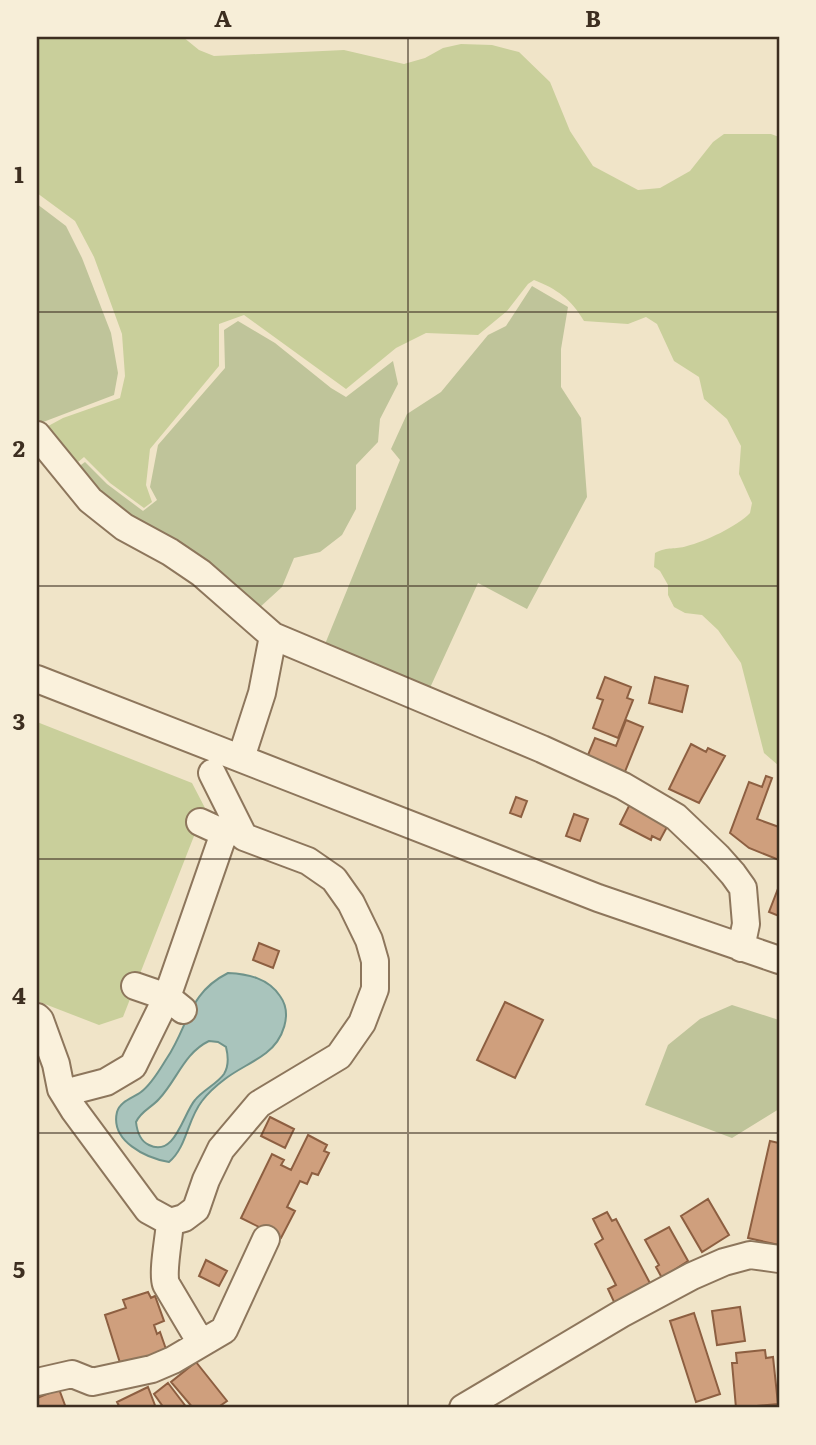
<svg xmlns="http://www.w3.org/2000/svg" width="816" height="1445" font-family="Literata,serif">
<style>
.green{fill:#c9cf9b}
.cemetery{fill:#bfc49a}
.water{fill:#a9c4bc;stroke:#6f938a;stroke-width:2;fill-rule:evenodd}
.building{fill:#cf9f7d;stroke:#8d5f41;stroke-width:2}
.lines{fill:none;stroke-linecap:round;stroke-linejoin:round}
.minor-casing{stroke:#8d765c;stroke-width:30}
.minor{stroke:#faf1dc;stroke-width:26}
.grid{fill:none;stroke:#3d2e20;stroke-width:2;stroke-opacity:0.55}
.neatline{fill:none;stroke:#3d2e20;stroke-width:2.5}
.grid-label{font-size:23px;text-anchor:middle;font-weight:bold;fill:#3d2e20}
</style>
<rect width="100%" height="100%" fill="#f0e4c8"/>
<!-- green -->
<path class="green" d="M 37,37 L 183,37 L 199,50 L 214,56 L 344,50 L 404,64 L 425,58 L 443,48 L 461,44 L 492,45 L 519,52 L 550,82 L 570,131 L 593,166 L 638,190 L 660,188 L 690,171 L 713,142 L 724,134 L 771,134 L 779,137 L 779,766 L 764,753 L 741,663 L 718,630 L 702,615 L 685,613 L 674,607 L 668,595 L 668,585 L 660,571 L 654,567 L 655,553 C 669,546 674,550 687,546 C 704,542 738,526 750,513 L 752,503 L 739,474 L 741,446 L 727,419 L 704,399 L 699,377 L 674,361 L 657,324 L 646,317 L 628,324 L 584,321 C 571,299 557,289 534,280 L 528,284 L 507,311 L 478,335 L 426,333 L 396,348 L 346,389 L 244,315 L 219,324 L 219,366 L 150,449 L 146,485 L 152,502 L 144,508 L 110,483 L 84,457 L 71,468 L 39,431 L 63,418 L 120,398 L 125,376 L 122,334 L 94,257 L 75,221 L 37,193 Z
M 37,722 L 192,783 L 205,808 L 123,1017 L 99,1025 L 37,1001 Z"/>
<!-- cemetery -->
<path class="cemetery" d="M 37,204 L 66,226 L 82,258 L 111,333 L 118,373 L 114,395 L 38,424 Z
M 532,286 L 568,307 L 561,349 L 561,387 L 581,418 L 587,497 L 527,609 L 478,583 L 429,690 L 323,649 L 400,460 L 391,449 L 407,414 L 441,392 L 488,335 L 506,326 Z
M 238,321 L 275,343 L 331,388 L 346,397 L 393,361 L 398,384 L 380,419 L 378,442 L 356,465 L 356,509 L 342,535 L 320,552 L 294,558 L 282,587 L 259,608 L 229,579 L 182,546 L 125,519 L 74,470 L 85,462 L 107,484 L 143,511 L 157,500 L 150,487 L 158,445 L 225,368 L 224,330 Z
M 732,1005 L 779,1020 L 779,1109 L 732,1138 L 645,1105 L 668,1045 L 700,1019 Z"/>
<!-- water -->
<path class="water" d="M 228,973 C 248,974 268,978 280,996 C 293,1014 283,1040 266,1053 C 253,1063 238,1069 225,1079 C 217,1085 208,1093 202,1101 C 187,1120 187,1147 169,1162 C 146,1158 110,1141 117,1112 C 120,1101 133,1098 141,1092 C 152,1084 160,1069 167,1058 C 189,1025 188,993 228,973 ZM 209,1041 L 218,1042 L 226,1047 C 228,1055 229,1066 224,1074 C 217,1084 203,1090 195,1100 C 183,1114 175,1158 149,1145 C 140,1141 137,1131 136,1122 C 141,1111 151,1108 159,1099 C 177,1080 184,1053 209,1041 Z"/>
<!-- building -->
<path class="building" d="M 605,677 L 631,687 L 627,698 L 633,700 L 618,738 L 593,728 L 603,700 L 597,698 Z
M 655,677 L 688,686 L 682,712 L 649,703 Z
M 626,720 L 643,727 L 624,774 L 585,762 L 595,738 L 616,746 Z
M 691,744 L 706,752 L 708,748 L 725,756 L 699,803 L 669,789 Z
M 766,776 L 772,778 L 757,819 L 779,827 L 779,860 L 749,848 L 730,833 L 749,782 L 762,787 Z
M 516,797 L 527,801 L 521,817 L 510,813 Z
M 632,800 L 668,825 L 660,840 L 652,836 L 651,840 L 620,824 Z
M 574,814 L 588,819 L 580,841 L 566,836 Z
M 779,886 L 779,916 L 769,912 Z
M 259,943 L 279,951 L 273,968 L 253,960 Z
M 505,1002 L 543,1020 L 515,1078 L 477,1060 Z
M 270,1117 L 294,1129 L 285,1148 L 261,1136 Z
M 308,1135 L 327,1145 L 324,1151 L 329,1153 L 318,1175 L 312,1173 L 307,1184 L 300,1181 L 287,1207 L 295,1211 L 281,1238 L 241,1218 L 272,1154 L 284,1160 L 281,1165 L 291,1170 Z
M 770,1141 L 779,1143 L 779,1245 L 748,1238 Z
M 708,1199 L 729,1235 L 702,1252 L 681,1216 Z
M 607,1212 L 612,1221 L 616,1219 L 651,1285 L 615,1304 L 608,1289 L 616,1285 L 595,1244 L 603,1239 L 593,1219 Z
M 669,1227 L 688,1261 L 662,1278 L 656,1267 L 659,1265 L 645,1240 Z
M 206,1260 L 227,1271 L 219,1286 L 199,1276 Z
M 148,1292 L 151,1298 L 155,1296 L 164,1321 L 154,1325 L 157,1334 L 160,1332 L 167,1352 L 121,1366 L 105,1315 L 126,1308 L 123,1300 Z
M 740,1307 L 745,1341 L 717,1345 L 712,1311 Z
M 694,1313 L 720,1394 L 696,1402 L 670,1321 Z
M 765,1350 L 766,1358 L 773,1357 L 778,1404 L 736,1408 L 732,1363 L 737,1363 L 736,1353 Z
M 196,1362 L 227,1401 L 217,1408 L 193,1408 L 171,1382 Z
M 168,1383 L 187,1408 L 164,1408 L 154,1394 Z
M 148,1387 L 156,1408 L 120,1408 L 117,1402 Z
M 59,1389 L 66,1408 L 37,1408 L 37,1398 Z"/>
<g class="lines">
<defs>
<path id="minor" d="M 37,435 L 90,500 L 124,527 L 170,552 L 201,573 L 273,636 L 542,749 L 623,786 L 676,817 L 717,856 L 733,874 L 743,888 L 746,924 L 741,948
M 37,679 L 598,898 L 779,960
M 241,758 L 262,693 L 273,636
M 200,822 L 224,833
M 135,986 L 167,997 L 183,1010
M 37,1017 L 40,1020 L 56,1064 L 61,1089 L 74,1110 L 148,1210 L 170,1222 L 184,1218 L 196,1209 L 206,1180 L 221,1149 L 259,1104 L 339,1056 L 362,1023 L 375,989 L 375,961 L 369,940 L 351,903 L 334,879 L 308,861 L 244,837 L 212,773
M 64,1093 L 106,1082 L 133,1066 L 167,997 L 224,833 L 240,832
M 170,1222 C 169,1238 162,1272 166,1284 L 201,1343
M 37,1382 L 72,1374 L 92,1382 L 152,1369 L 173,1360 L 224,1330 L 266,1239
M 463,1408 L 621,1314 L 692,1276 L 724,1262 L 750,1255 L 779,1259"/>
</defs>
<!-- minor casing -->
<use href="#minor" class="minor-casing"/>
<!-- minor -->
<use href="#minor" class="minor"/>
</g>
<!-- grid -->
<path class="grid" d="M 408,37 L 408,1408M 37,312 L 779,312M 37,586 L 779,586M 37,859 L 779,859M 37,1133 L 779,1133"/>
<!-- border -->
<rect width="816" height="1445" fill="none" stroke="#f7eed8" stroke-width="77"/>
<rect x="38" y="38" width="740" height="1368" class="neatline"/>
<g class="grid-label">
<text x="223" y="27">A</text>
<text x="593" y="27">B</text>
<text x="19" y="183">1</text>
<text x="19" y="457">2</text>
<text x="19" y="730">3</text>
<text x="19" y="1004">4</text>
<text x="19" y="1278">5</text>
</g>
</svg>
